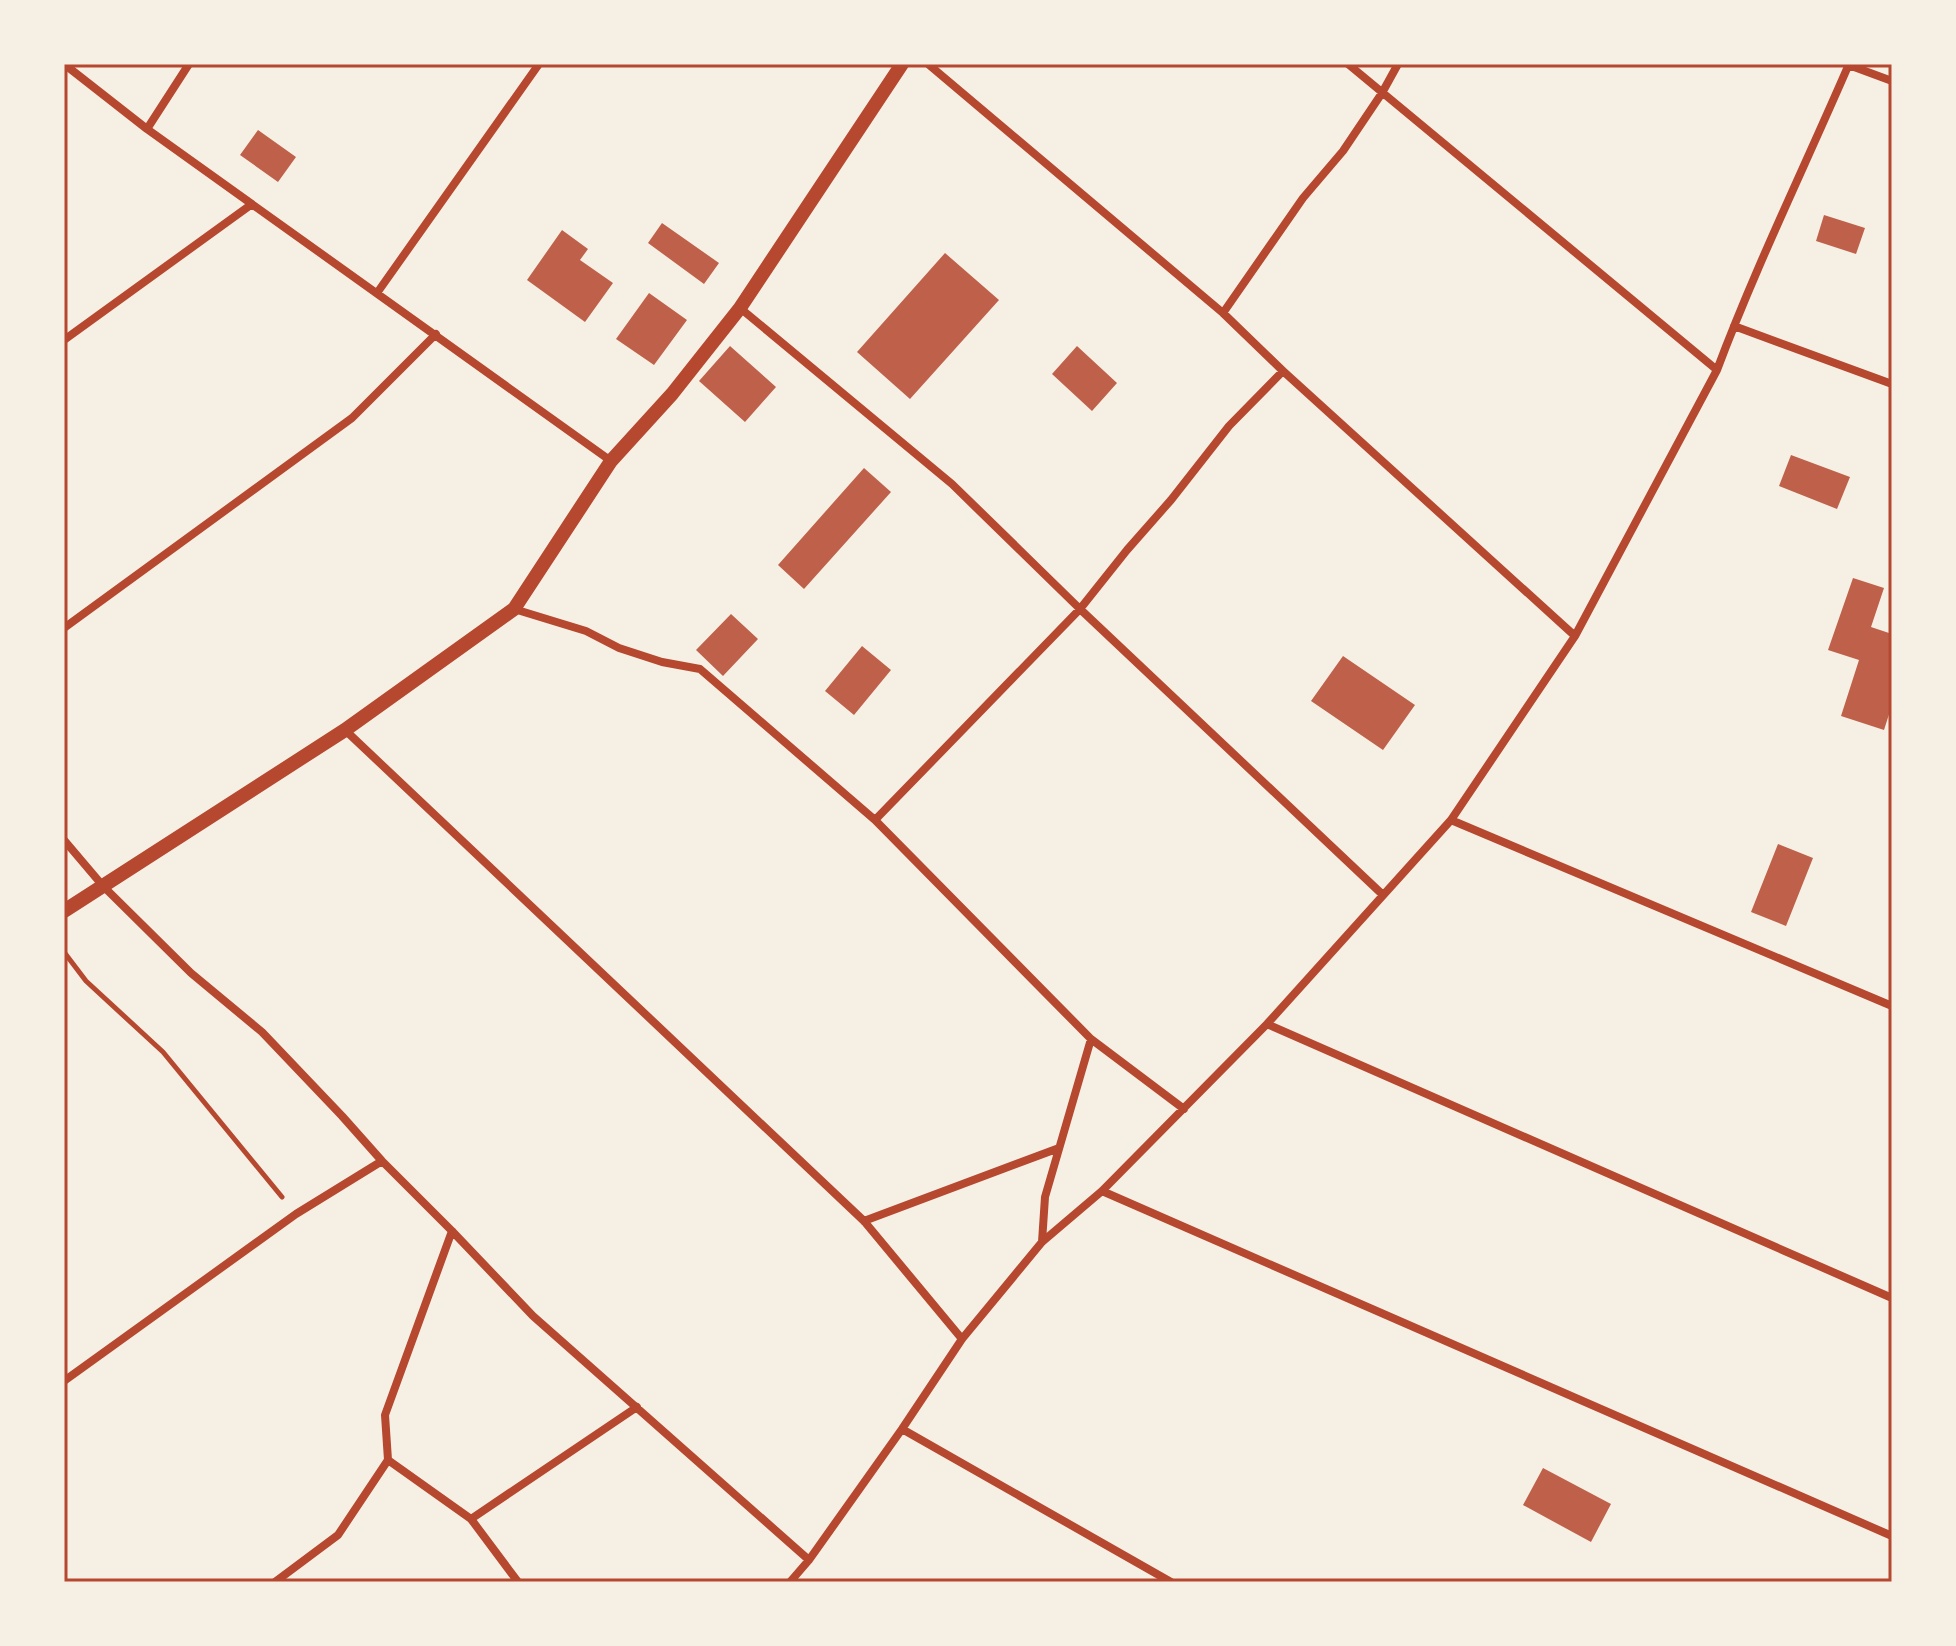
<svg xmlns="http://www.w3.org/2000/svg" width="1956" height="1646" font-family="Inter,sans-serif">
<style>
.building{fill:#bf614a}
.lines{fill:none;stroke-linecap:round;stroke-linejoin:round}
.path{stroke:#b5482f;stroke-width:5}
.minor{stroke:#b5482f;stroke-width:8}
.tertiary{stroke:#b5482f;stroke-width:14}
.neatline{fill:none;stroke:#b5482f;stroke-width:3}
</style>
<rect width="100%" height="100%" fill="#f6efe4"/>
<!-- building -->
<path class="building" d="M 258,130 L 296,157 L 278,182 L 240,155 Z
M 1824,215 L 1865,228 L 1856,254 L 1816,241 Z
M 662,223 L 719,263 L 704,284 L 648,243 Z
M 562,230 L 588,249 L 580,260 L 613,283 L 585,322 L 527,280 Z
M 945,253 L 999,300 L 910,399 L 857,352 Z
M 649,293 L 687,320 L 654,365 L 616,339 Z
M 730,346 L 776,387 L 745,422 L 699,381 Z
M 1077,346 L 1117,383 L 1092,411 L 1052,374 Z
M 1791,455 L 1850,477 L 1837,509 L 1779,486 Z
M 864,468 L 891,492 L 804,589 L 778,565 Z
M 1853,578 L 1884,588 L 1871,627 L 1892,634 L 1892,705 L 1884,730 L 1841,716 L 1859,660 L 1828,650 Z
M 731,614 L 758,639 L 723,676 L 696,650 Z
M 862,646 L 891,670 L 854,715 L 825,691 Z
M 1343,656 L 1415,705 L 1383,750 L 1311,701 Z
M 1778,844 L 1813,858 L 1786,926 L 1751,912 Z
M 1543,1468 L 1611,1504 L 1591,1542 L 1523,1505 Z"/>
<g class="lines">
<!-- path -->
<path class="path" d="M 64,952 L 86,981 L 163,1052 L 282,1197"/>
<!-- minor -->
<path class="minor" d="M 64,64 L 147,129 L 611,461
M 1348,64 L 1717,370
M 1846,64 L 1892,81
M 147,129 L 189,64
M 377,293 L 539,64
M 740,308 L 952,484 L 1080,609 L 1127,550 L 1171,500 L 1229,426 L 1283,371 L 1223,313 L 928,64
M 1223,313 L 1303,198 L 1343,151 L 1382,93 L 1398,64
M 1734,326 L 1892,384
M 64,340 L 252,204
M 1283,371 L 1575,636
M 514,609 L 586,631 L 619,648 L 662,662 L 700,669 L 875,820 L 1091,1039 L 1184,1109
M 64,628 L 352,418 L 436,334
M 345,730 L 864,1221 L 962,1339
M 875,820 L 1080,609 L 1383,895
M 1451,820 L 1892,1006
M 64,840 L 103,886 L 191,973 L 262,1032 L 342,1116 L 382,1161 L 452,1231 L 533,1316 L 809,1560
M 1267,1024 L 1892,1298
M 1102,1191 L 1892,1536
M 864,1221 L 1059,1148
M 452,1231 L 385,1415 L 388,1460 L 471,1519 L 518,1582
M 1042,1242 L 1045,1197 L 1091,1039
M 64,1381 L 296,1214 L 382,1161
M 902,1429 L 1171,1582
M 471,1519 L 637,1407
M 275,1582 L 338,1535 L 388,1460
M 790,1582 L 809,1560 L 902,1429 L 962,1339 L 1042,1242 L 1102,1191 L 1267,1024 L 1451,820 L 1575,636 L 1717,370 C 1756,266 1805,166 1849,64"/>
<!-- tertiary -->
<path class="tertiary" d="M 64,911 L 345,730 L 514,609 L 611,461 L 672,394 L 740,308 L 902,64"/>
</g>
<!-- border -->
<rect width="1956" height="1646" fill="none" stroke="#f6efe4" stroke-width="132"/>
<rect x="66" y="66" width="1824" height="1514" class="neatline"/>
</svg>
